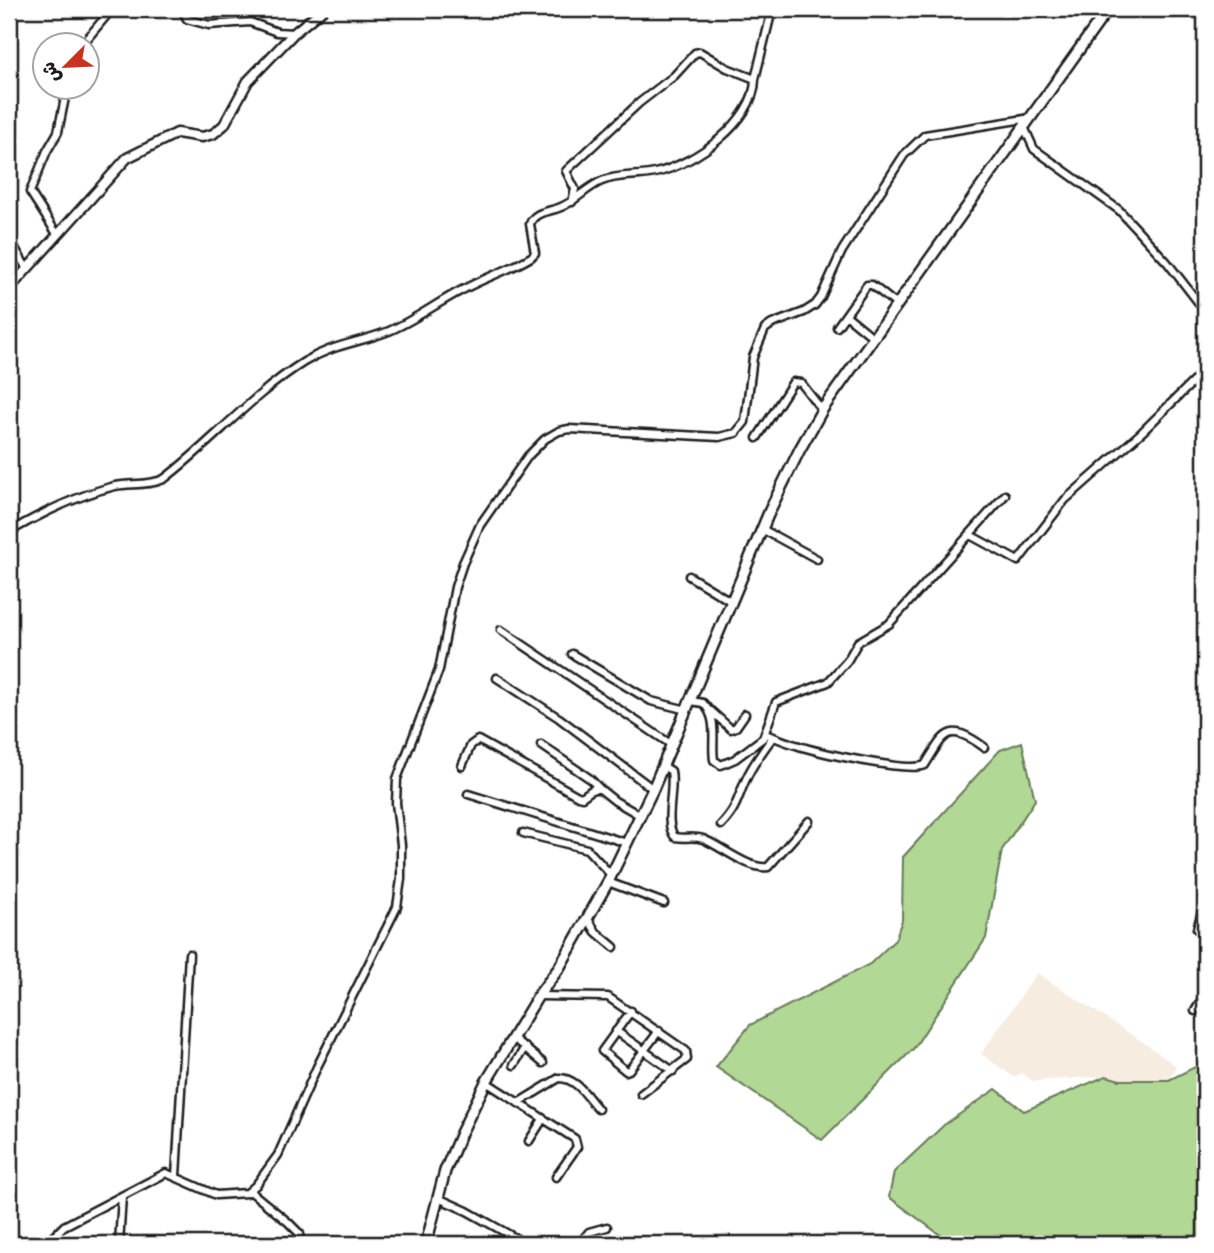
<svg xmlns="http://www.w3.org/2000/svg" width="1214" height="1253" font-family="'Gochi Hand','Playpen Sans Arabic',sans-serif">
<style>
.built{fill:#f6ecdf}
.green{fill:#b1d895;stroke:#667a58;stroke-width:2}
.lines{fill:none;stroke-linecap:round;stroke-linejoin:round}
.minor-casing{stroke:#1c1c1c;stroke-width:11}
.tertiary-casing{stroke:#1c1c1c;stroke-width:13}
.secondary-casing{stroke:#1c1c1c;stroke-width:14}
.minor{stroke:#fff;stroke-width:6}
.tertiary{stroke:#fff;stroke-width:8}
.secondary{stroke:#fff;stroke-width:9}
</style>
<rect width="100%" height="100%" fill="#fff"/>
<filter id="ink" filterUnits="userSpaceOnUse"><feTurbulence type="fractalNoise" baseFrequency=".0143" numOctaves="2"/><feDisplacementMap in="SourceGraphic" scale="14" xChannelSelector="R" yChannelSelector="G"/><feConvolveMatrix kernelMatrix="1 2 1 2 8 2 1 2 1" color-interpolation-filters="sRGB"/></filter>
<g filter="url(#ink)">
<!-- built -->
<path class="built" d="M 1037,973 L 1144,1043 L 1176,1066 L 1169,1080 L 1120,1080 L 1106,1076 L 1033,1081 L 1022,1073 L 1014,1077 L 981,1054 Z"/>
<!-- green -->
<path class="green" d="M 1022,742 L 1035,800 L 1002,850 L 986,938 L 914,1048 L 822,1140 L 716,1067 L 750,1025 L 870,964 L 895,940 L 902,920 L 903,857 L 1000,750 Z
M 1195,1067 L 1205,1069 L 1205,1244 L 979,1244 L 947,1240 L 889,1197 L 894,1172 L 944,1125 L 996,1089 L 1024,1111 L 1106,1076 L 1120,1080 L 1169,1080 Z"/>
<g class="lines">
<defs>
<path id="minor" d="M 182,9 L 187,19 L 209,25 L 250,22 L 277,32 L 294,33
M 81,46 L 112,9
M 1024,127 L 1034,149 L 1119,210 L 1167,262 L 1205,311
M 572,202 L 575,189 L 566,171 L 639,103 L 674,76 L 695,53 L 700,52 L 727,68 L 755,79
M 57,234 L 30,192 L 47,151 L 58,132 L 67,88
M 9,238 L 27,269
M 846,315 L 874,338
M 837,327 L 867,285 L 872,285 L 897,305
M 757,438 L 793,382 L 801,383 L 822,410
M 762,529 L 817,559
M 9,532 C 42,513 78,495 115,486 C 132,483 148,486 164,479 C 213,442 251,395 304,362 C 333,344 359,343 389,331 C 415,320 438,302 464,289 C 486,277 510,270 531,257 L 535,253 L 530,224 C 534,211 550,212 561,207 C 576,201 587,187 602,181 C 618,174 637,177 655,173 C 693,165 755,122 755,79 L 771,14 L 768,9
M 970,535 L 1018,561 L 1065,500 L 1142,432 L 1205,370
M 689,576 L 732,602
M 501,630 L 672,745
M 572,654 L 651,701 L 687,710
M 497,678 L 559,718 L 653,789
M 691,701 L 703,703 C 719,719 711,741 714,760 L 721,765 L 735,759 L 763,738 L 776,702 L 828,682 L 847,661 L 858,642 L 889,624 L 1005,495
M 711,711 L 731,729 L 736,727 L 745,714
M 765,734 C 775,737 785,742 796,745 C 817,752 909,773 925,765 C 945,733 948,721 984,747
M 541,745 L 589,778 L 600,789
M 462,766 L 471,745 L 478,740 L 578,796 L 582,797 L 593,789 L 600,789 L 615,801 L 641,816
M 663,766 L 671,771 C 675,790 663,824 675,837 C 684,839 693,836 703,839 C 721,846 749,870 768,867 L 809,821
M 468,794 L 627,843
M 721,825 C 739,806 737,797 748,775 C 755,761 764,749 773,737
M 523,833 L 587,849 L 611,875
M 608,882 L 664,903
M 588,919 L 596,932 L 614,947
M 1197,929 L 1205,900
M 538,996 L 608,997 L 686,1051 L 687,1059 L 641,1094
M 631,1011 L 602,1051 L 626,1071 L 629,1070 L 659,1031
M 1195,1011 L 1205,994
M 616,1031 L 673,1071
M 513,1038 L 543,1063
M 514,1065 L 525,1047
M 486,1082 L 575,1139 L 577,1147 L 556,1177
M 518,1103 L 559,1078 C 577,1078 587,1097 598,1109
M 529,1141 L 543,1119
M 176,1176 L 189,954
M 250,1191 L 288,1222 L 300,1234
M 438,1198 L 467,1211 L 526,1244
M 46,1244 L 64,1226 L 166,1173 L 216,1195 L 247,1193 L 256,1185 L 278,1155 L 317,1067 L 397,907 L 401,879 L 401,845 L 396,803 L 397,779 L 439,670 L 455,587 L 463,563 L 480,525 L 528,456 L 545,439 L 559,431 L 569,429 L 719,437 L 736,433 L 745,422 L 753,357 L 765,329 L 772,324 L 804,312 L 815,305 L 821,297 L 842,251 L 904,155 L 925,135 L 1031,118
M 119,1244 L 122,1196
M 579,1244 L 589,1232 L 607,1227"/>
<path id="tertiary" d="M 9,289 L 127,158 L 177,133 L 202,137 L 213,134 L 224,125 L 248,81 L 294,33 L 323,9"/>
<path id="secondary" d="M 426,1244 L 445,1171 L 461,1133 L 486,1082 L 538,996 L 559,968 L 608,882 L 653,789 L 770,510 L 800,449 L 822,410 L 1108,9"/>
</defs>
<!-- minor casing -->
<use href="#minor" class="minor-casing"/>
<!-- tertiary casing -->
<use href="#tertiary" class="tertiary-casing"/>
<!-- secondary casing -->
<use href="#secondary" class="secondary-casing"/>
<!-- minor -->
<use href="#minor" class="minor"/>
<!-- tertiary -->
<use href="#tertiary" class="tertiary"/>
<!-- secondary -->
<use href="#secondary" class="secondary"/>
</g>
</g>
<!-- margin -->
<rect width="1214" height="1253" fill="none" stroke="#fff" stroke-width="35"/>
<rect x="18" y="18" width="1179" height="1218" fill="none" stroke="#1c1c1c" stroke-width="2.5" filter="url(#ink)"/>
<!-- north arrow -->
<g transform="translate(66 66) rotate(246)"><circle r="33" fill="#ffffff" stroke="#a4a4a4" stroke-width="2"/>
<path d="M0-5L12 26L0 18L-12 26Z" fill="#c8321e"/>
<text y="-10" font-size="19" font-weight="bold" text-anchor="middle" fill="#1c1c1c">ش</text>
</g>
</svg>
